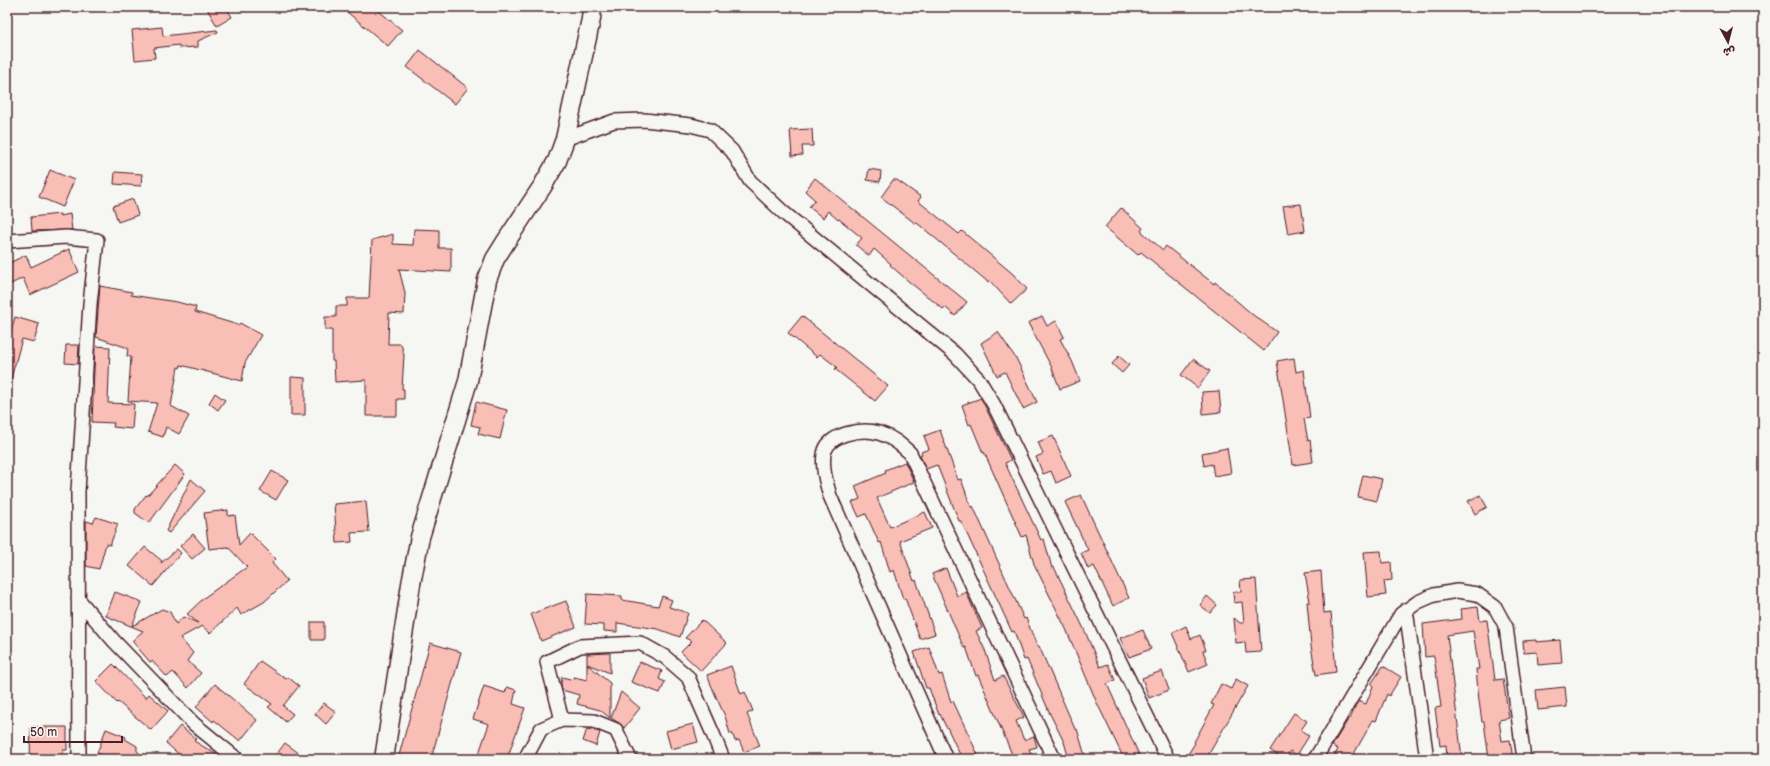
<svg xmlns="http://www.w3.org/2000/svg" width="1770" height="766" font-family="'Balsamiq Sans','Playpen Sans Arabic',sans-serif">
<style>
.building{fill:#f9beb5;stroke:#4a1f2b}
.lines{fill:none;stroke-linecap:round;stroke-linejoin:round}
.minor-casing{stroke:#4a1f2b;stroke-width:16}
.secondary-casing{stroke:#4a1f2b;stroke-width:21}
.minor{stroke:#f6f6f2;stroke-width:13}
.secondary{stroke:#f6f6f2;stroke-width:18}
</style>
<rect width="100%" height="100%" fill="#f6f6f2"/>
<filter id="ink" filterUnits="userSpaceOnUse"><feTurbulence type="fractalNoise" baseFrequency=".025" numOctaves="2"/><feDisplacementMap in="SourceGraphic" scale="8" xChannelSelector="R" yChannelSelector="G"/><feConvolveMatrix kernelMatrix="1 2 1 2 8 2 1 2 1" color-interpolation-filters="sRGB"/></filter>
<g filter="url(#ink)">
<!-- building -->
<path class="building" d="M 206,7 L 226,7 L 232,17 L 217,26 Z
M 341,7 L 374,7 L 402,30 L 388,46 Z
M 162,27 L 163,36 L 217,30 L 218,32 L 198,41 L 198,47 L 179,48 L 179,45 L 154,48 L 155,58 L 135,60 L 132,30 Z
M 420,50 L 468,88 L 455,104 L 407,67 Z
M 812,129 L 813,146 L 802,146 L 803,155 L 792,156 L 790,130 Z
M 869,169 L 881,171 L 880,182 L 867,180 Z
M 50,170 L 74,180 L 63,207 L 39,197 Z
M 115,172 L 142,174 L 141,186 L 114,184 Z
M 815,178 L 967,302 L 955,316 L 945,307 L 943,309 L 907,280 L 890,265 L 891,264 L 874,249 L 869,256 L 856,245 L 862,238 L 839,219 L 838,220 L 828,211 L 823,218 L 809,207 L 815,200 L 805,191 Z
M 893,180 L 897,180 L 921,197 L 918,201 L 959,234 L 962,231 L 1013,274 L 1027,289 L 1011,304 L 989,280 L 988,282 L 917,223 L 916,224 L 881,197 Z
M 133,199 L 138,215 L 118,222 L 113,206 Z
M 1301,204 L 1305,231 L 1288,234 L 1283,206 Z
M 1121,208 L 1143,228 L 1141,231 L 1163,250 L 1166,246 L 1214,284 L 1215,282 L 1253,315 L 1277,332 L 1264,351 L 1141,252 L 1138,255 L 1105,227 Z
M 60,214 L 60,216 L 70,214 L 72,230 L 32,231 L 31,217 Z
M 414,229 L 439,230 L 439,248 L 451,248 L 451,272 L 399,269 L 405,293 L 404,314 L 389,313 L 388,344 L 401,344 L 404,355 L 402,389 L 404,389 L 404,399 L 397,399 L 397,416 L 366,416 L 366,380 L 335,382 L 334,361 L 332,361 L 332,330 L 325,330 L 325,317 L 336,317 L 336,306 L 347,306 L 347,298 L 369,298 L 372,240 L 393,234 L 393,244 L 413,245 Z
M 69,249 L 79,272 L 30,295 L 23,278 L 11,284 L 7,276 L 7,264 L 26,255 L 31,267 Z
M 100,286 L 132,292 L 131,295 L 177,302 L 196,307 L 195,312 L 238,325 L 240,323 L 261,335 L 245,363 L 242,381 L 181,365 L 180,368 L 178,367 L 171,406 L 189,416 L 179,434 L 166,427 L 163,437 L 148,432 L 157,403 L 128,401 L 131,357 L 127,356 L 128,348 L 96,337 Z
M 802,316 L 888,386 L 875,401 L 835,369 L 837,367 L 820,354 L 817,357 L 788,333 Z
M 1042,316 L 1047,326 L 1056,321 L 1064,337 L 1060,339 L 1072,361 L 1080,381 L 1060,389 L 1051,366 L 1028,323 Z
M 15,317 L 39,324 L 34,342 L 22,339 L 10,382 L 7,381 L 7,347 Z
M 998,332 L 1017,360 L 1037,402 L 1023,409 L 1005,372 L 997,376 L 981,343 Z
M 66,345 L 79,345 L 78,364 L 65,363 Z
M 95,346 L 110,347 L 108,403 L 134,404 L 132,429 L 113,427 L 114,423 L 92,422 Z
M 1119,356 L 1129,365 L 1122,373 L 1112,364 Z
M 1294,358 L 1296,372 L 1304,370 L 1310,418 L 1304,419 L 1308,441 L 1310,440 L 1313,462 L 1293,465 L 1277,361 Z
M 1193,359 L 1210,371 L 1198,388 L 1181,375 Z
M 291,377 L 305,378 L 305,415 L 291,415 Z
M 1219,391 L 1221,412 L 1203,414 L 1202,392 Z
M 215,393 L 225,400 L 218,410 L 209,403 Z
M 981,398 L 1011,460 L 1005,463 L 1041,540 L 1044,539 L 1052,568 L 1054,567 L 1084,629 L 1100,667 L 1108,664 L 1115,680 L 1107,684 L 1141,759 L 1124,759 L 1097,703 L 1066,629 L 1034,564 L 1026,535 L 1022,537 L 984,452 L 983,453 L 971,424 L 969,425 L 962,405 Z
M 476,402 L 507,410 L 500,439 L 478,434 L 480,427 L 471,425 Z
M 940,430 L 958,480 L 961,479 L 971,507 L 973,506 L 1024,619 L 1026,618 L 1037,646 L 1039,646 L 1075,729 L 1077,729 L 1086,759 L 1069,759 L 1064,742 L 1050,714 L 1027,659 L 1024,660 L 1014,631 L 1012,632 L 961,521 L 959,521 L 937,465 L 926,469 L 920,455 L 922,454 L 921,452 L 929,449 L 924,436 Z
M 1053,436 L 1071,476 L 1056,483 L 1051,471 L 1043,474 L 1036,457 L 1043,454 L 1038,442 Z
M 1227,448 L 1231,473 L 1214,476 L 1212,464 L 1204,466 L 1202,453 Z
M 905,462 L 914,482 L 877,498 L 890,527 L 925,512 L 932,528 L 900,541 L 914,581 L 916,580 L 935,634 L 920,639 L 905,598 L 903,599 L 894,570 L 890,572 L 881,542 L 879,543 L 866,514 L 859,517 L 852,502 L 860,499 L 855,486 L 886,473 L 885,470 Z
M 175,465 L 185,474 L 149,523 L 135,513 L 135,509 L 146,495 L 147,496 Z
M 272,471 L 288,480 L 276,500 L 260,491 Z
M 1363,475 L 1382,479 L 1377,501 L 1358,497 Z
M 191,479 L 205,491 L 169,533 L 166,531 Z
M 1081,495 L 1129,598 L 1113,606 L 1094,566 L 1088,569 L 1081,553 L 1088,550 L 1065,502 Z
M 1480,495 L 1487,507 L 1475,514 L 1468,501 Z
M 366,501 L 369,532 L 351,533 L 352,542 L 337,543 L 334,504 Z
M 228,510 L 228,516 L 235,515 L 239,545 L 250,533 L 276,559 L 272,563 L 287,581 L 264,602 L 241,615 L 237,608 L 210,633 L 202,626 L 180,638 L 193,653 L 187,661 L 201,673 L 188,688 L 173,672 L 167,677 L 152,661 L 150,662 L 132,641 L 143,631 L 106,616 L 115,592 L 142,602 L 132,626 L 162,609 L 170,612 L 176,624 L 183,617 L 198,623 L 187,614 L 205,597 L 247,567 L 228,547 L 209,549 L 204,513 Z
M 96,517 L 118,524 L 110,545 L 106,544 L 99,569 L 86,566 L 86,523 L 87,521 L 93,523 Z
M 193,534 L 205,548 L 192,559 L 180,546 Z
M 145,547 L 162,561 L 161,563 L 177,549 L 181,553 L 153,586 L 129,566 Z
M 1381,551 L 1382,563 L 1391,562 L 1392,580 L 1384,581 L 1386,595 L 1368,597 L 1364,552 Z
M 946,568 L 957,596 L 966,592 L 982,628 L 976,631 L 985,650 L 995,680 L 1003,676 L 1024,717 L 1016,721 L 1024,740 L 1034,736 L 1037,747 L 1029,749 L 1033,759 L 1014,759 L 978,675 L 976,676 L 966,647 L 964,648 L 932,574 Z
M 1321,571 L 1324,613 L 1331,612 L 1336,672 L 1316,675 L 1311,646 L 1307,602 L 1310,602 L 1305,573 Z
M 1256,579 L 1261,652 L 1246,653 L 1245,642 L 1236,643 L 1234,618 L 1240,623 L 1244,623 L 1242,602 L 1234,603 L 1233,592 L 1241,592 L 1240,580 Z
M 587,594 L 622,596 L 622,600 L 658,606 L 662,596 L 672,600 L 669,607 L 688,613 L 680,637 L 658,629 L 617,623 L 617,632 L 604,631 L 604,625 L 585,624 Z
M 1207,596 L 1217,605 L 1210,613 L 1200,605 Z
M 566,601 L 576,627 L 541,641 L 531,614 Z
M 1478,607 L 1480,621 L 1487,620 L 1495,680 L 1503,679 L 1509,718 L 1499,720 L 1502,741 L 1510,740 L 1513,759 L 1489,759 L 1484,722 L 1482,722 L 1479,701 L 1476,669 L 1479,669 L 1473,631 L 1447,635 L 1462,758 L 1447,759 L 1446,745 L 1440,746 L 1435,708 L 1441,707 L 1434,656 L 1425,657 L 1423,624 L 1462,619 L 1461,609 Z
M 702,620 L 727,643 L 701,671 L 681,652 L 692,641 L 685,638 Z
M 311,622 L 324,622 L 324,640 L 311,640 Z
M 1186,626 L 1191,639 L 1200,635 L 1206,650 L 1203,651 L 1208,664 L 1189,672 L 1172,633 Z
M 1143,630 L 1151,649 L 1129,657 L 1120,638 Z
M 1536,640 L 1536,642 L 1560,640 L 1562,663 L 1538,665 L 1537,652 L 1524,653 L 1523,641 Z
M 430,643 L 461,652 L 431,759 L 398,759 Z
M 929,647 L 939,675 L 942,674 L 951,702 L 953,701 L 978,755 L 969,759 L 962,759 L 947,727 L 946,727 L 940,714 L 939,715 L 929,688 L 926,688 L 914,652 Z
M 610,653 L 610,673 L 587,664 L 610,683 L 610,718 L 600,710 L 577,704 L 579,695 L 562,690 L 561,683 L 562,677 L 574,680 L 574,677 L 587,680 L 587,654 Z
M 260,661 L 286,679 L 288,677 L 299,686 L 283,706 L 293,714 L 286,722 L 268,707 L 272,704 L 244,684 Z
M 640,662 L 662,671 L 659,679 L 665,682 L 660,693 L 631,682 Z
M 113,664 L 146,698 L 149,694 L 168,711 L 151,730 L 118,702 L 117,703 L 96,681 Z
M 731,666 L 741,694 L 745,692 L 753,711 L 747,714 L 760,746 L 744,752 L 739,740 L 735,741 L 732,733 L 730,734 L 725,716 L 717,699 L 707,675 Z
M 1383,666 L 1401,677 L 1389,696 L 1387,694 L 1376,721 L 1373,720 L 1351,759 L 1333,759 L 1338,749 L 1332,746 L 1349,718 L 1350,719 L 1358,701 L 1366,704 L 1373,686 L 1371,684 Z
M 1162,671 L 1169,690 L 1149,698 L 1142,678 Z
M 1236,679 L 1248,686 L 1206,759 L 1185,759 L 1195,743 L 1194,742 L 1214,705 L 1211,704 L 1221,684 L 1231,689 Z
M 215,684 L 257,720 L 240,741 L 214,720 L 213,722 L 196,707 Z
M 484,686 L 505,693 L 507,687 L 516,690 L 513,704 L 525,708 L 507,759 L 477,759 L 489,724 L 473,719 Z
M 1565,687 L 1567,707 L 1538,710 L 1536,690 Z
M 621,692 L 640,708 L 624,728 L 619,723 L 611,718 Z
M 324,703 L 336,712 L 326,724 L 315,714 Z
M 1294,713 L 1307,721 L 1301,730 L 1309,736 L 1297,755 L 1290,751 L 1285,759 L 1283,759 L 1270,750 Z
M 693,724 L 698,742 L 671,749 L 666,731 Z
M 180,726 L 196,739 L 194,741 L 224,759 L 184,759 L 166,743 Z
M 31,727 L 67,727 L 67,750 L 63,750 L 63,759 L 30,759 Z
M 106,729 L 126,737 L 125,739 L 137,746 L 137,751 L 146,759 L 112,759 L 97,753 Z
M 587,729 L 600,732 L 596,746 L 583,741 Z
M 285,743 L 307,759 L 273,759 Z"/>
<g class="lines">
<defs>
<path id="minor" d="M 565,139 L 614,121 L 644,120 L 691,125 L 710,130 L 732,151 L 750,181 L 784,213 L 955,354 L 979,380 L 994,405 L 1168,759
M 7,241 L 66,237 L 97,240 L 90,304 L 78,491 L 79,759
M 78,599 L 114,641 L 194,724 L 237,759
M 1406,610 L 1427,759
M 562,720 L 594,721 L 616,730 L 630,759
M 525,759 L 541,729 L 562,720 L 547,662 L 580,646 L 640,643 L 665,657 L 688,677 L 713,734 L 723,759
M 946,759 L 830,496 C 826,482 822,468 824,454 C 828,433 862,428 879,433 C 892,437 900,444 910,453 L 1054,759
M 1315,759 L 1401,614 L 1418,602 L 1434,595 L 1457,591 L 1477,594 L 1495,607 L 1506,627 L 1524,759"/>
<path id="secondary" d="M 384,759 L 411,584 L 420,537 L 468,381 L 487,280 L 495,259 L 505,243 L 542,187 L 557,161 L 565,139 L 591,19 L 592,7"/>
</defs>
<!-- minor casing -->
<use href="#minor" class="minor-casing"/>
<!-- secondary casing -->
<use href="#secondary" class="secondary-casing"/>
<!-- minor -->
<use href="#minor" class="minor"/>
<!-- secondary -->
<use href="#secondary" class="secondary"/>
</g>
</g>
<!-- margin -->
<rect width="1770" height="766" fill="none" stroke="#f6f6f2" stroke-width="24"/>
<rect x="12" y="12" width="1746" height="742" fill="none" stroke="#4a1f2b" stroke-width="1.5" filter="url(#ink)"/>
<!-- north arrow -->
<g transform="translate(1728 42) rotate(173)" stroke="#f6f6f2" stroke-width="3" paint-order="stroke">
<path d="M0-3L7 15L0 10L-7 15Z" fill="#4a1f2b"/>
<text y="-6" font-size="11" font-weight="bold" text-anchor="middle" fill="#4a1f2b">ش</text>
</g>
<!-- scale -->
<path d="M24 736v6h98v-6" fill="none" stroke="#4a1f2b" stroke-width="2"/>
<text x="30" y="736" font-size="12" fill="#4a1f2b" stroke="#f6f6f2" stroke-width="3" paint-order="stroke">50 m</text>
</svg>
